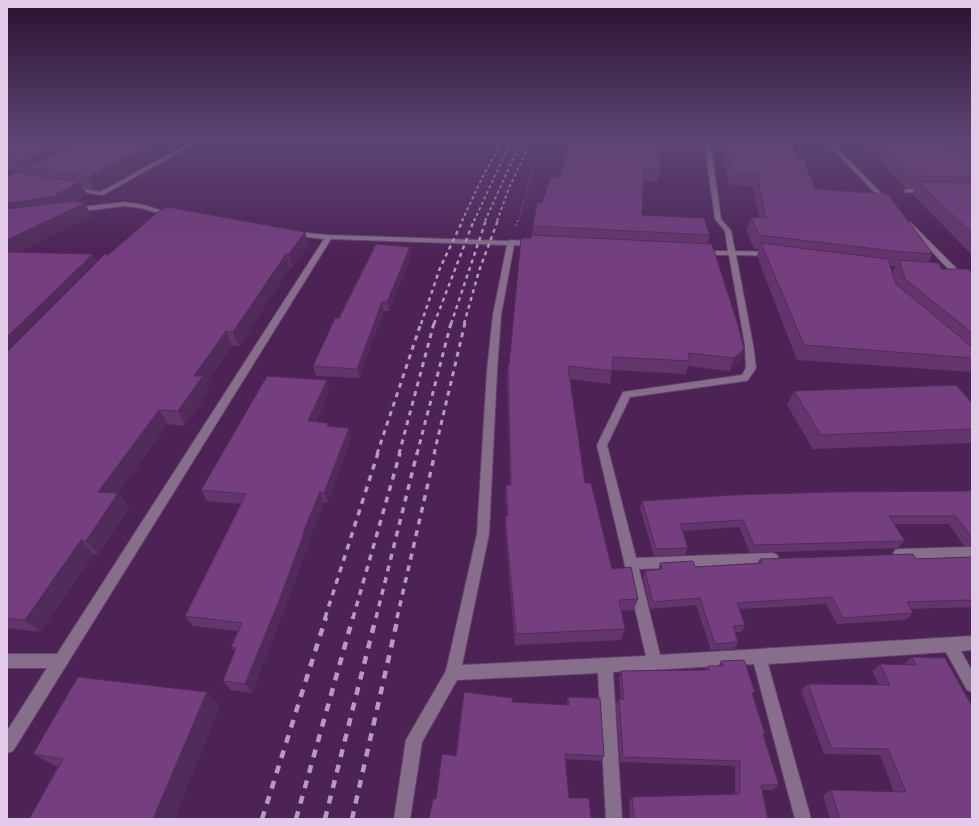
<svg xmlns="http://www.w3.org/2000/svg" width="979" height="826" font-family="'Open Sans',sans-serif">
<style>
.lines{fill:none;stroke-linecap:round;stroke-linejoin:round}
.minor-casing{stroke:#684170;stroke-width:2}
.path-far1{stroke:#86638e;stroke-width:1.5;stroke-dasharray:1 2;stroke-linecap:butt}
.path{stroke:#86638e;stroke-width:2;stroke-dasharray:1.5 2.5;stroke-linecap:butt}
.minor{fill:#876f8c;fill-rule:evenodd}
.rail-far4{stroke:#b89abe;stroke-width:2;stroke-dasharray:3 3;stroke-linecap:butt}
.rail-far3{stroke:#b89abe;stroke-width:2.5;stroke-dasharray:4 4;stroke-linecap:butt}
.rail-far2{stroke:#b89abe;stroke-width:3;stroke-dasharray:5 5;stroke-linecap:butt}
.rail-far1{stroke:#b89abe;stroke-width:3.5;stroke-dasharray:6 6;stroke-linecap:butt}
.rail{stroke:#b89abe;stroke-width:4.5;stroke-dasharray:8 8;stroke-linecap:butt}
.wall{fill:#64356d;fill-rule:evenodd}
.shaded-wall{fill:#512b59}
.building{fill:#743e7f;stroke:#512b59}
</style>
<rect width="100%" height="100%" fill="#4d2356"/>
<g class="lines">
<defs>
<path id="minor" d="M 197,139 L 203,139 L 103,195 L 73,191 L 70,189 L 73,187 L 100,192 Z
M 704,139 L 710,139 L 721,219 L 731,231 L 735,251 L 770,252 L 774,254 L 770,256 L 736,255 L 753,345 L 756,368 L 748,380 L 745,381 L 630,397 L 607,445 L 636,558 L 773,553 L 777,555 L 779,559 L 777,563 L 773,565 L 639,569 L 660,655 L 972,636 L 972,650 L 961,651 L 972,671 L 972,692 L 967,690 L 946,652 L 768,664 L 811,819 L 795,819 L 754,664 L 613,672 L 622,819 L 606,819 L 598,673 L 457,680 L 422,742 L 410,819 L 394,819 L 406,740 L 446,671 L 477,534 L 487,371 L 493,315 L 507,245 L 331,239 L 13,751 L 7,753 L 7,731 L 47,668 L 7,668 L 7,654 L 57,654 L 324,239 L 291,235 L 291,233 L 293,232 L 329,235 L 508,241 L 511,240 L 536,242 L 537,244 L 533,246 L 514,245 L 501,315 L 497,371 L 489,534 L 462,665 L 646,656 L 597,445 L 623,392 L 742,375 L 746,368 L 745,345 L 729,255 L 702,255 L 698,253 L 702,251 L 728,251 L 725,231 L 715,219 Z
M 823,139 L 828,139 L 890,202 L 890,204 L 886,204 Z
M 907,189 L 926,190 L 929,192 L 926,194 L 905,192 L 904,191 Z
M 124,202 L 144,205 L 175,215 L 172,217 L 141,208 L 124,206 L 74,212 L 71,210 L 74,208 Z
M 906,222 L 910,222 L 972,284 L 972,291 L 969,291 L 906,224 Z
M 972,547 L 972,557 L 899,559 L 895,558 L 893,554 L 895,550 L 899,549 Z"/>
</defs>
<!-- minor casing -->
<use href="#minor" class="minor-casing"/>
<!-- path-far1 -->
<path class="path-far1" d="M 518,221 L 536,161 L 544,154 L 551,139"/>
<!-- path -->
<path class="path" d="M 516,226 L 518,220"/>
<!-- minor -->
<use href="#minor" class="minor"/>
<!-- rail-far4 -->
<path class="rail-far4" d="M 462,221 L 481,180 L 503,139
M 474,221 L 512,139
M 485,221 L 522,139
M 497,221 L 509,188 L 532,139"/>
<!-- rail-far3 -->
<path class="rail-far3" d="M 421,324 L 440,268 L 463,220
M 434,324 L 474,220
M 451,324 L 486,220
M 464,324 L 479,271 L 498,220"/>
<!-- rail-far2 -->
<path class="rail-far2" d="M 377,454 L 421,323
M 399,454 L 434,323
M 417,454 L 451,323
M 434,454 L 465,323"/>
<!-- rail-far1 -->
<path class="rail-far1" d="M 325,618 L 378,453
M 353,618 L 400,453
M 376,618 L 417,453
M 397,618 L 435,453"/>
<!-- rail -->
<path class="rail" d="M 262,819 L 326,617
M 296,819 L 353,617
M 325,819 L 376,617
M 352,819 L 398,617"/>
</g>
<!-- wall -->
<path class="wall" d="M 7,139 L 189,139 L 95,190 L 83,188 L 87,194 L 74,201 L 85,203 L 91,216 L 18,252 L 97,262 L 108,255 L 305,232 L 308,246 L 292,268 L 290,268 L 239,346 L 232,346 L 206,383 L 209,391 L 185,426 L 168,424 L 118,493 L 129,508 L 98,554 L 94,554 L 40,632 L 7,628 L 7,177 L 31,175 L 30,174 L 7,170 Z
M 570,139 L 707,139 L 704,152 L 660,148 L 660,169 L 657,182 L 644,181 L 642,215 L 710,235 L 707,244 L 744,349 L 739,362 L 729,371 L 688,366 L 686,374 L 612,370 L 610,384 L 570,379 L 585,483 L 612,569 L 638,599 L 634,610 L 621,611 L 625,629 L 621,640 L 515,645 L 505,529 L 505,516 L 507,516 L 505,498 L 506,485 L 510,485 L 507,378 L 508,365 L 509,365 L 531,238 L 532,235 L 533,226 L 542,203 L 559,177 Z
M 710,139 L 790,139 L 796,156 L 815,189 L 933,254 L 928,262 L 942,269 L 972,273 L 972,372 L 797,360 L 757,256 L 759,249 L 754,249 L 746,230 L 751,217 L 759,217 L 753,187 L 728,184 L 723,153 L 713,152 ZM 890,266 L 896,266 L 892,273 Z
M 858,139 L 972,139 L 972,255 L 912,194 L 915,188 L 906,188 Z
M 410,247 L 411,256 L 389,311 L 384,311 L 359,378 L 316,376 L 313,366 L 339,318 Z
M 327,380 L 329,391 L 316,422 L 328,423 L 329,426 L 351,439 L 327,503 L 324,503 L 308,541 L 309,543 L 284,610 L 252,693 L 230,690 L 223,681 L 235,652 L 231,647 L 238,631 L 193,626 L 185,616 L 241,504 L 207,501 L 201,490 Z
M 794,391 L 972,403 L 972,443 L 813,449 L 787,405 Z
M 972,491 L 972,546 L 964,546 L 949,524 L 894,524 L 905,541 L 898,548 L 750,553 L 739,527 L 683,531 L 688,548 L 685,555 L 654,556 L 640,508 L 642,501 Z
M 972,557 L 972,607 L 910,609 L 913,613 L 905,620 L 837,624 L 826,604 L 739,609 L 745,625 L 741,632 L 735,632 L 738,642 L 734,649 L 711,650 L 696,605 L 650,609 L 643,578 L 645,571 L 658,570 L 660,563 L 695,567 L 757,563 L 760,559 L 916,559 Z
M 912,657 L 945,658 L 972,819 L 830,819 L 823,795 L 831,790 L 894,792 L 880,755 L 824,754 L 801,690 L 808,684 L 879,685 L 872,671 L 880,664 L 904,665 L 904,664 Z
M 721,661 L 755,692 L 753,694 L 765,734 L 763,736 L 779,785 L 773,790 L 762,790 L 768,819 L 630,819 L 629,801 L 632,797 L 735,794 L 735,766 L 620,762 L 616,704 L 619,699 L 621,699 L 619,677 L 621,671 L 705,670 L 708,666 L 718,666 Z
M 568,697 L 604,756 L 601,761 L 565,759 L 429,819 L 436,799 L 456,756 L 567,705 L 567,703 Z
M 220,706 L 174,819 L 29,819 L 58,766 L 55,766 L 33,754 Z"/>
<!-- shaded-wall -->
<path class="shaded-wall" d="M 72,139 L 103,139 L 28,168 L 24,161 Z
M 162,139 L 189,139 L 95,190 L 88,177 Z
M 80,182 L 87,194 L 64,206 L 7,216 L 7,203 L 55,195 Z
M 85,203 L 91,216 L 7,257 L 7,240 Z
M 305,232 L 308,246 L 292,268 L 288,255 Z
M 410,247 L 411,256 L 389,311 L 387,302 Z
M 93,254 L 101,268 L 7,362 L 7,337 Z
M 286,254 L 290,268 L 239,346 L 233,332 Z
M 382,302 L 384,311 L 359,378 L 357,369 Z
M 226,331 L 232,346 L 206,383 L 209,391 L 185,426 L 178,411 L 194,376 Z
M 744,349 L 739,362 L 729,371 L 734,358 Z
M 327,380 L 329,391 L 311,432 L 308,421 Z
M 159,410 L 168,424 L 109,506 L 98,492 Z
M 349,428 L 351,439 L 327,503 L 324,493 Z
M 320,492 L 324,503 L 308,541 L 309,543 L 284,610 L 252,693 L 245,684 L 303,533 Z
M 118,493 L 129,508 L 98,554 L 86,541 Z
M 81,540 L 94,554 L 40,632 L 25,620 Z
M 207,692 L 220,706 L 174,819 L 153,819 Z"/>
<!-- building -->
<path class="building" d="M 7,139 L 72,139 L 24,161 L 7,159 Z
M 87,139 L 162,139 L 88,177 L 27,167 Z
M 570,139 L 660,139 L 660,169 L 644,168 L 642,215 L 704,218 L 710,235 L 533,226 L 537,203 L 542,203 L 551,176 L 559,177 Z
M 694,139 L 707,139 L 707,140 Z
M 716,139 L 790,139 L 796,156 L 803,157 L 815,189 L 888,194 L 933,254 L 893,251 L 759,235 L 751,217 L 766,218 L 757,174 L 731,172 L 726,141 L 717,140 Z
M 874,139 L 938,139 L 972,163 L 972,177 L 912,176 Z
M 948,139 L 972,139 L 972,155 Z
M 17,172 L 80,182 L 55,195 L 58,196 L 7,203 L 7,177 Z
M 918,182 L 972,183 L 972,233 Z
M 75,201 L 85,203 L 7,240 L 7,209 Z
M 167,207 L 305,232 L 288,255 L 286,254 L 233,332 L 226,331 L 194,376 L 203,376 L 178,411 L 159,410 L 98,492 L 118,493 L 86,541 L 81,540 L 25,620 L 7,618 L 7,352 L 105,254 L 108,255 L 158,212 Z
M 531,235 L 712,244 L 738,325 L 744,349 L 734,358 L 688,353 L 690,361 L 613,357 L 612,371 L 568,366 L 585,483 L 591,483 L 612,569 L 631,567 L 638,599 L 619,600 L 625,629 L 516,634 L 505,516 L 508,516 L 506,485 L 511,485 L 508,365 L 509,365 L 521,238 L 531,238 Z
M 761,243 L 888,259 L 896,284 L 972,347 L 972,358 L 804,345 Z
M 376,244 L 410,247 L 387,302 L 382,302 L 357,369 L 313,366 L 335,318 L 339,318 Z
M 7,252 L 93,254 L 7,337 Z
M 899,260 L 938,263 L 942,269 L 968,269 L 972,273 L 972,333 L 905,279 Z
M 267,376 L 327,380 L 308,421 L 328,423 L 327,426 L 349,428 L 324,493 L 320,492 L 303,533 L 304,533 L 279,601 L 245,684 L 223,681 L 236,648 L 231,647 L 242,623 L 185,616 L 246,494 L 201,490 Z
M 956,385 L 972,403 L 972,429 L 821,435 L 794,391 Z
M 972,491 L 972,538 L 956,516 L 889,516 L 905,541 L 754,545 L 743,520 L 680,524 L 688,548 L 656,549 L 642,501 L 733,495 L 833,492 Z
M 913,554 L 916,559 L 972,557 L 972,600 L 907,602 L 913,613 L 843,618 L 832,597 L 737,603 L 745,625 L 733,626 L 738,642 L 715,644 L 700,598 L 653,602 L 645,571 L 662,569 L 660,563 L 693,561 L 695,567 L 762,563 L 760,559 Z
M 912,657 L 945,658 L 972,706 L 972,819 L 840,819 L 831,790 L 906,792 L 888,749 L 831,748 L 808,684 L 890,685 L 880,664 L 916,665 Z
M 744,660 L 755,692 L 752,693 L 765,734 L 763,734 L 779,785 L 761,785 L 768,819 L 634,819 L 632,797 L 740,794 L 740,761 L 623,757 L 619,699 L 624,699 L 621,671 L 709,670 L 708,666 L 723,666 L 721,661 Z
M 78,677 L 207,692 L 153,819 L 29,819 L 63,759 L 33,754 Z
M 464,692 L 513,698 L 512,702 L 569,705 L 568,697 L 600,698 L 604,756 L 565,754 L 569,798 L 589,798 L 591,818 L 608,819 L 429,819 L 433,799 L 436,799 L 442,754 L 456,756 Z"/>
<!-- sky -->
<linearGradient id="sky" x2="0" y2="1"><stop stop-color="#2a132f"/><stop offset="0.55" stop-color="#5c4573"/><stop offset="1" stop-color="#5c4573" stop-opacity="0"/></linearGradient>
<rect width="979" height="254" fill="url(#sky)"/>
<!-- border -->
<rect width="979" height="826" fill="none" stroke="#e3cae8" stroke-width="16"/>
</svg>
